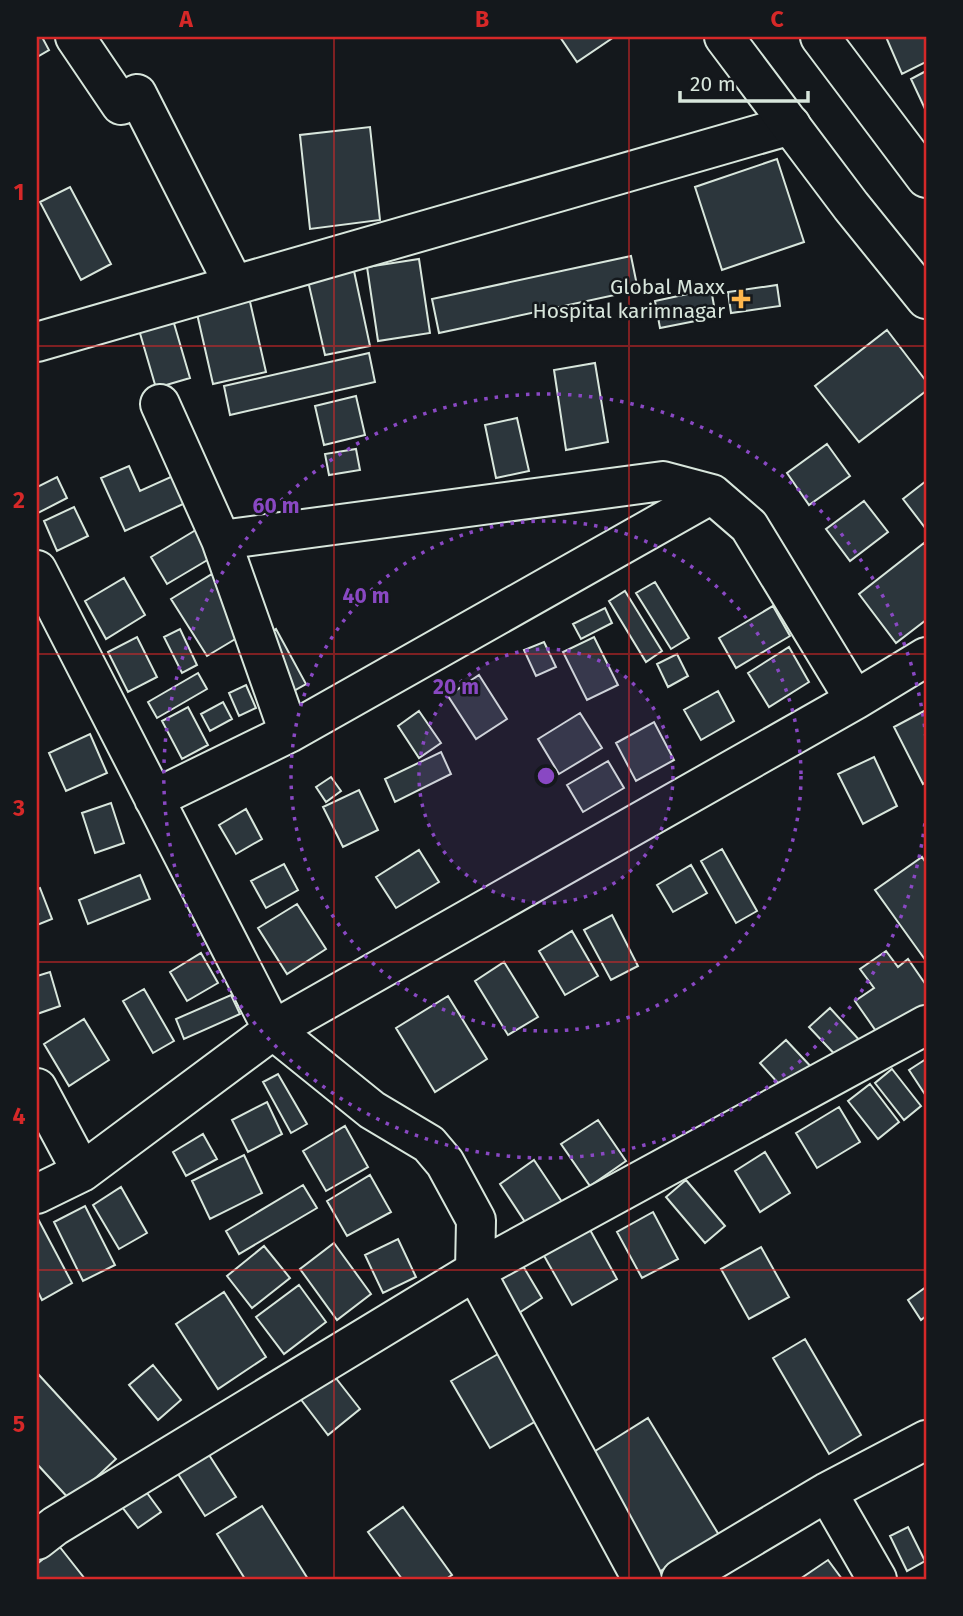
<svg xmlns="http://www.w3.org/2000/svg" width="963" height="1616" font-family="'Fira Sans',sans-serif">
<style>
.building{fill:#2c363c;stroke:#d8e6dc;stroke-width:2}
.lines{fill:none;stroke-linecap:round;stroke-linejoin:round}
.minor-casing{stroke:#d8e6dc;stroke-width:42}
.major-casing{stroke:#d8e6dc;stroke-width:42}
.minor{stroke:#14181c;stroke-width:38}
.major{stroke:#14181c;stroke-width:38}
.grid{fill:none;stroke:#d62828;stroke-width:2;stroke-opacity:0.55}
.ring{fill:none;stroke:#8948c3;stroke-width:3.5;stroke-dasharray:3.5 7}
.poi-dot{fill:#ffb74d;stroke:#14181c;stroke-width:2.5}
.labels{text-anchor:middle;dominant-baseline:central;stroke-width:5;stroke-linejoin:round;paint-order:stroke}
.poi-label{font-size:21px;fill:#d8e6dc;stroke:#14181c;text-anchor:end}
.centre{fill:#8948c3;stroke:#14181c;stroke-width:3.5}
.ring-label{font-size:21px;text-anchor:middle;font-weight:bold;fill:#8948c3;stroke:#14181c;stroke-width:5;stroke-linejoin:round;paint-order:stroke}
.neatline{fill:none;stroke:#d62828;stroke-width:2.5}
.grid-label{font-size:23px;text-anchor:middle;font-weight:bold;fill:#d62828}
</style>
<rect width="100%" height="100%" fill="#14181c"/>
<!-- building -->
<path class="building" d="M 37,37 L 42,37 L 49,50 L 37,57 Z
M 560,37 L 614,37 L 577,62 Z
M 886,37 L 926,37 L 926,62 L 902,74 Z
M 926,71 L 926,111 L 911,79 Z
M 370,127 L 380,220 L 310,229 L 300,135 Z
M 777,159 L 804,242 L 722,270 L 695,187 Z
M 70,187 L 111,264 L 81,280 L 40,202 Z
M 631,256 L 638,290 L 439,333 L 432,299 Z
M 419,259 L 430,333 L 378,341 L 367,267 Z
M 354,271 L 370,346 L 325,355 L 308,281 Z
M 777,285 L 780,306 L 731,313 L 728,292 Z
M 711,289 L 716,317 L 660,328 L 655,301 Z
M 248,293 L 266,372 L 213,384 L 195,305 Z
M 173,320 L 190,378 L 156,388 L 139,330 Z
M 887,330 L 926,381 L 926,391 L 859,442 L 815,386 Z
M 369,353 L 375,382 L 230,415 L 224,386 Z
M 595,363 L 608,442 L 566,450 L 554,370 Z
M 356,396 L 365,435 L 324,445 L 315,406 Z
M 517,418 L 529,471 L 496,478 L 485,425 Z
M 827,444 L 850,476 L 809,505 L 787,473 Z
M 356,449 L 360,470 L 329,475 L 325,454 Z
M 129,466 L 140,491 L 184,471 L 196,498 L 125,531 L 101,478 Z
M 57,477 L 67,498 L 38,513 L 37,487 Z
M 926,481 L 926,529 L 903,499 Z
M 864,501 L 888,532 L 850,561 L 826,529 Z
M 74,507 L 88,536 L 57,551 L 44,521 Z
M 209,522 L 226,549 L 167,584 L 151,557 Z
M 924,543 L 926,546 L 926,620 L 896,643 L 859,594 Z
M 212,574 L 247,632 L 207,656 L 171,599 Z
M 124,578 L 145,615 L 106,639 L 85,601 Z
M 655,582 L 689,638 L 671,649 L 636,593 Z
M 625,591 L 662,651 L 646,662 L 609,601 Z
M 773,606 L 790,636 L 736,668 L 719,638 Z
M 605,608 L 612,623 L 581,639 L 573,624 Z
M 180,629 L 197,665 L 182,673 L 164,637 Z
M 276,629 L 306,684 L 274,702 L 244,648 Z
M 137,637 L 157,677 L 128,692 L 108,652 Z
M 594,637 L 618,685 L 587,700 L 563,652 Z
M 544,642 L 556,667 L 536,676 L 524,650 Z
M 789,647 L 809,682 L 769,707 L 748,673 Z
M 677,654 L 688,676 L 668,687 L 657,664 Z
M 198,673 L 207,689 L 157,718 L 148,702 Z
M 479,675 L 507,719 L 476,739 L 448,696 Z
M 246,685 L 256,708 L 239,716 L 229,693 Z
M 718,691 L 734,721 L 701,740 L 684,710 Z
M 223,702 L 232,719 L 210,731 L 201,714 Z
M 188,707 L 208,745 L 182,759 L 162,721 Z
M 926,710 L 926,782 L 923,784 L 894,727 Z
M 419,711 L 441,743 L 419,758 L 398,726 Z
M 580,713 L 602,748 L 559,774 L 538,739 Z
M 654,722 L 674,760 L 636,781 L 616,743 Z
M 90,734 L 107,773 L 66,791 L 49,753 Z
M 441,752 L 451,774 L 395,802 L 385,779 Z
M 874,757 L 897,806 L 863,824 L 838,774 Z
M 608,761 L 624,788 L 583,812 L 567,785 Z
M 331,777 L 341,791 L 326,802 L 316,787 Z
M 359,790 L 378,830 L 343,847 L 323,807 Z
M 111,803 L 124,843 L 95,853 L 82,813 Z
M 246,809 L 262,839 L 236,854 L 219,825 Z
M 722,849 L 757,911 L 736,923 L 701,861 Z
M 419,850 L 439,882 L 396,908 L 376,877 Z
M 922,857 L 926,863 L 926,961 L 875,890 Z
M 284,864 L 298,890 L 266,908 L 251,881 Z
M 691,865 L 707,893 L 673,912 L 657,885 Z
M 140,875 L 150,899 L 88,924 L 79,900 Z
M 40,888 L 52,919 L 37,925 L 37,889 Z
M 297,904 L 326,949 L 287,974 L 258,928 Z
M 612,915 L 638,966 L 611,980 L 584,930 Z
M 572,931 L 598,976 L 565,995 L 539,951 Z
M 886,951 L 898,967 L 908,959 L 926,985 L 926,1015 L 885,1044 L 855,1001 L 874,988 L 860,969 Z
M 201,953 L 218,983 L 187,1001 L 170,972 Z
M 504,962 L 538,1017 L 508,1035 L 475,981 Z
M 50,972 L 60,1006 L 37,1014 L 37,976 Z
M 144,989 L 174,1041 L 153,1053 L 123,1001 Z
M 231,995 L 240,1014 L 184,1039 L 176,1019 Z
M 448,996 L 487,1059 L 435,1092 L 396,1028 Z
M 830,1008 L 862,1043 L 842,1062 L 809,1027 Z
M 84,1019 L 109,1060 L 69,1086 L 44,1044 Z
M 786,1040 L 815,1071 L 788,1094 L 760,1063 Z
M 926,1059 L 926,1096 L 909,1070 Z
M 892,1069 L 921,1106 L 904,1120 L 875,1083 Z
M 278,1074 L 307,1124 L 291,1133 L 263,1082 Z
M 870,1084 L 899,1122 L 878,1139 L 848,1101 Z
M 267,1102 L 282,1134 L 248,1152 L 232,1120 Z
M 839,1107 L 860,1142 L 817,1168 L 796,1133 Z
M 598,1120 L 626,1161 L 590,1186 L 561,1144 Z
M 345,1126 L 368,1167 L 326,1191 L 303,1151 Z
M 203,1134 L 217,1159 L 186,1176 L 173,1152 Z
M 765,1152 L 790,1193 L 760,1212 L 735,1171 Z
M 244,1155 L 262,1193 L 210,1219 L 192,1181 Z
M 534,1160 L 562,1202 L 527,1225 L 500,1184 Z
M 370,1175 L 391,1212 L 347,1236 L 327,1201 Z
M 686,1180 L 725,1226 L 705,1243 L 666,1197 Z
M 303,1185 L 317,1208 L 239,1254 L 226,1231 Z
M 121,1187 L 147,1233 L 119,1249 L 93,1205 Z
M 85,1206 L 115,1265 L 83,1281 L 54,1222 Z
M 653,1212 L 678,1259 L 642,1278 L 617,1232 Z
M 37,1217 L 72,1283 L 42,1300 L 37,1290 Z
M 589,1228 L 617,1279 L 572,1305 L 543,1254 Z
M 398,1239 L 416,1277 L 383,1293 L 365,1255 Z
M 334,1243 L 371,1294 L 337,1320 L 300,1269 Z
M 264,1246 L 290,1278 L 252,1308 L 227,1276 Z
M 761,1247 L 789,1297 L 749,1319 L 721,1269 Z
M 523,1266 L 542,1298 L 511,1318 L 491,1285 Z
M 299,1285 L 326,1322 L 284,1354 L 256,1317 Z
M 926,1287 L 926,1316 L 921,1320 L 908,1300 Z
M 224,1292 L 266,1357 L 218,1389 L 176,1324 Z
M 805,1339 L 861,1435 L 829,1454 L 773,1358 Z
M 505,1350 L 543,1417 L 490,1448 L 451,1381 Z
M 153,1365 L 181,1400 L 158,1420 L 129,1385 Z
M 328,1368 L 360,1409 L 328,1435 L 296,1393 Z
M 39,1375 L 116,1459 L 71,1501 L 37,1464 L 37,1377 Z
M 648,1418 L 719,1535 L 654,1575 L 584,1458 Z
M 202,1444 L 236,1497 L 205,1516 L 171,1463 Z
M 139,1482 L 161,1512 L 138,1528 L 116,1499 Z
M 262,1506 L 308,1579 L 245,1579 L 217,1534 Z
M 403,1507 L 452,1575 L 446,1579 L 402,1579 L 368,1532 Z
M 908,1527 L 925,1561 L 907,1571 L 890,1536 Z
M 59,1546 L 85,1579 L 37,1579 L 37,1564 Z
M 828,1560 L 842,1579 L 800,1579 Z"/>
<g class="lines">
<defs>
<path id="minor" d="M 75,37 L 121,105
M 137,94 L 234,285
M 37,342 L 791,125
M 160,404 L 221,540 L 663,481 L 712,494 L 749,526 L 855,700
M 221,540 L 289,733
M 37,570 L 273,1030 L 372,1110 L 429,1144 L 445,1163 L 476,1220 L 475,1271 L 642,1579
M 154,799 L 289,733 L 712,494
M 37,1088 L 82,1172 L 37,1194
M 82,1172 L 273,1030 L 855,700 L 926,657
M 827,1492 L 877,1579
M 37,1540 L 55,1526 L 475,1271 L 926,1025
M 681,1579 L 827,1492 L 926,1440"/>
<path id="major" d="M 724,37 L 851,206 L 926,299
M 820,37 L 926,178"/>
</defs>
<!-- minor casing -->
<use href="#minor" class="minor-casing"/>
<!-- major casing -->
<use href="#major" class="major-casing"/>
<!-- minor -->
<use href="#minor" class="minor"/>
<!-- major -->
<use href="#major" class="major"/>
</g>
<!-- grid -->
<path class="grid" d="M 334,37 L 334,1579M 629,37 L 629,1579M 37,346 L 926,346M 37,654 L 926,654M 37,962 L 926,962M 37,1270 L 926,1270"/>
<!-- distance rings -->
<circle cx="546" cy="776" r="127" fill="#8948c3" fill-opacity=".12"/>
<g class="ring">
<circle cx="546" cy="776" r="127"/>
<circle cx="546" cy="776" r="255"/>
<path d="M926 813A382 382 0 1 1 926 739"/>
</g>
<!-- markers -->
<path class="poi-dot" d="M737.5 288.5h7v7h7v7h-7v7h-7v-7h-7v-7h7z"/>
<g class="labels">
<!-- poi labels -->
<g class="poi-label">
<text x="725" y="287">Global Maxx<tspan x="725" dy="24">Hospital karimnagar</tspan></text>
</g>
</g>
<circle cx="546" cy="776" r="10" class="centre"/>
<g class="ring-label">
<text x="276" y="513">60 m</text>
<text x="366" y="603">40 m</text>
<text x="456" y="694">20 m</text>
</g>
<!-- border -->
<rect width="963" height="1616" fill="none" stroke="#14181c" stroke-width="77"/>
<!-- scale -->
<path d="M680 91v10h128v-10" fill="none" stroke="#d8e6dc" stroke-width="3.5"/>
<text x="690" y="91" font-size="21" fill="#d8e6dc" stroke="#14181c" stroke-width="5" paint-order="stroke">20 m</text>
<rect x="38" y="38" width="887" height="1540" class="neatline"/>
<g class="grid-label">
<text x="186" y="27">A</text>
<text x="482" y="27">B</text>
<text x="777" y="27">C</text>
<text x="19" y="200">1</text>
<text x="19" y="508">2</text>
<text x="19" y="816">3</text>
<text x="19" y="1124">4</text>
<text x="19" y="1432">5</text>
</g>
</svg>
